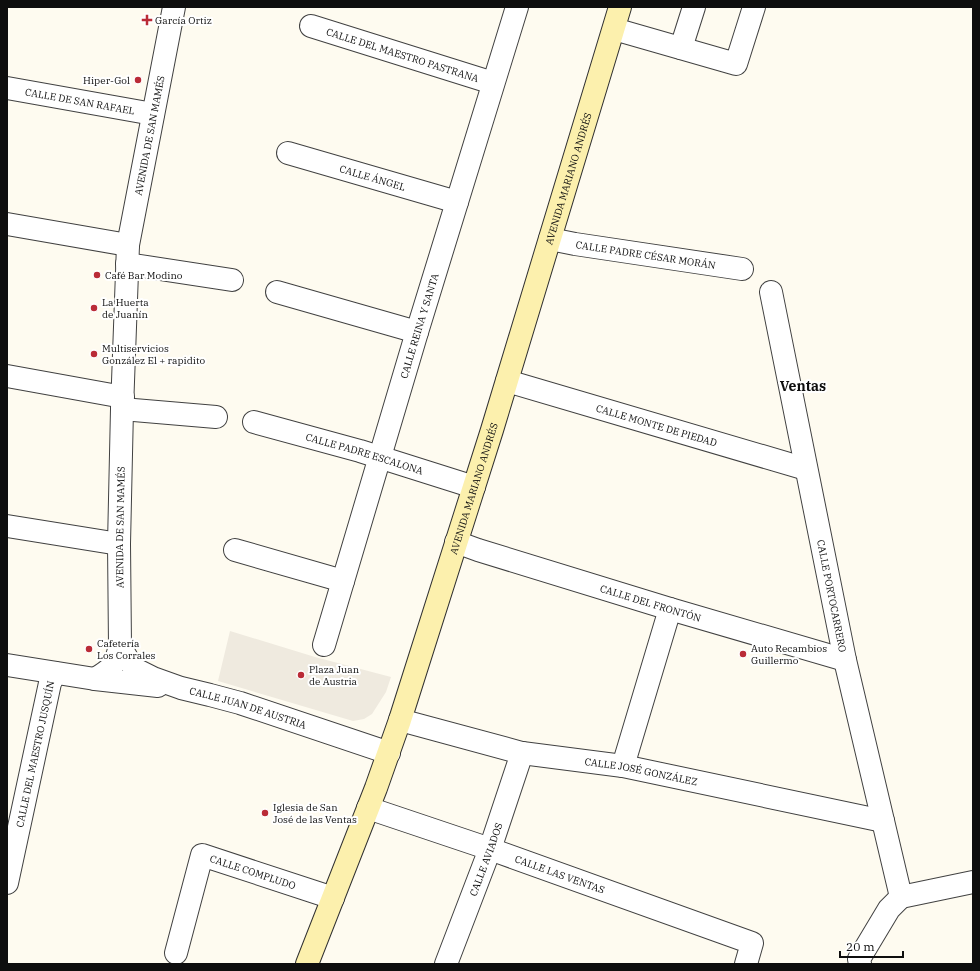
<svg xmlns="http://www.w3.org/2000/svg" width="980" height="971" font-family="'IBM Plex Serif',serif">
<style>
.plaza{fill:#efeadf}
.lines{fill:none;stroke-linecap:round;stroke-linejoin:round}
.minor-casing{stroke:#414141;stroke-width:24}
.secondary-casing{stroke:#303030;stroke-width:24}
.minor{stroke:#fff;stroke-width:22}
.secondary{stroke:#fcf0ad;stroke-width:22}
.poi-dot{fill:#ba2b37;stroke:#fff;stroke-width:1.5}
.labels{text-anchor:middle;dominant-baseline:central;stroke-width:4;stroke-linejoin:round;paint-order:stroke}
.poi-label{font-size:10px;fill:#0e0e0e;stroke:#fff;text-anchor:start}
.street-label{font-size:10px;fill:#0e0e0e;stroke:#fff}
.district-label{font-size:14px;font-weight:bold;fill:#0e0e0e;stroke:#fff}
</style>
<rect width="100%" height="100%" fill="#fefbf0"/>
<!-- plaza -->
<path class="plaza" d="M 230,631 L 315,657 L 391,677 L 386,692 L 372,714 L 364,719 L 353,721 L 218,681 Z"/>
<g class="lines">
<defs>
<g id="minor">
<path id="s1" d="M 311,26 L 493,83"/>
<path d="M 614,29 L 736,64 L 754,7"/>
<path d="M 681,48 L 694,7"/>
<path id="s2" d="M 7,88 L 153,114"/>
<path id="s3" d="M 288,153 L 457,202"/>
<path d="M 7,224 L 128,245"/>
<path id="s4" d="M 550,239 L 575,244 L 742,269"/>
<path d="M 127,264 L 232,280"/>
<path d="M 277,292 L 417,332"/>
<path id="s5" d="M 771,292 L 845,660 L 901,897"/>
<path d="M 7,376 L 123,397"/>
<path id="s6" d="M 507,381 L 806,469"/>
<path d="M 122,409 L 216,417"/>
<path id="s7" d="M 254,422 L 360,451 L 474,487"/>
<path d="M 7,526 L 119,544"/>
<path id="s8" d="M 456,542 L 478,550 L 670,609 L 845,660"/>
<path d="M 235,550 L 343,581"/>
<path id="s9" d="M 324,645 L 417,332 L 517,7"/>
<path id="s10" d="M 120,646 L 128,660 L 137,670 L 153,678 L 181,688 L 210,695 L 240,703 L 389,753"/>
<path d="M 7,665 L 95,679 L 158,686"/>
<path id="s11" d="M 95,679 C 113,668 115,666 120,646 L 119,544 L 122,409 L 128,245 L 174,7"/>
<path id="s12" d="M 400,720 L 522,753 L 623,766 L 883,821"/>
<path d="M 623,766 L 670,609"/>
<path id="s13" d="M 368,808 L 490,849 L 752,943 L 746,964"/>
<path id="s14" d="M 7,883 L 50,683 L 55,673"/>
<path d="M 901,897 L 973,882"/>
<path id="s15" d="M 176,953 L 202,855 L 333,898"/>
<path id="s16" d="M 446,964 L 490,849 L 522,753"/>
<path d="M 860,964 L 859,959 L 889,909 L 901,897"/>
</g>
<g id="secondary">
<path id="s17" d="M 307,964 L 376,788 L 400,720 L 492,430 L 620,7"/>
</g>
</defs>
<!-- minor casing -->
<use href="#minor" class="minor-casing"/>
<!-- secondary casing -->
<use href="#secondary" class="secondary-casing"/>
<!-- minor -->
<use href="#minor" class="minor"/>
<!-- secondary -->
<use href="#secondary" class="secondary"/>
</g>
<!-- markers -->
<g class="poi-dot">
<path d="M145 14h4v4h4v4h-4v4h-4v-4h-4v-4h4z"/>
<circle cx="138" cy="80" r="4"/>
<circle cx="97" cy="275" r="4"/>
<circle cx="94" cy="308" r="4"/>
<circle cx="94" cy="354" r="4"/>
<circle cx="89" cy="649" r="4"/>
<circle cx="743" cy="654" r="4"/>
<circle cx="301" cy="675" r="4"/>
<circle cx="265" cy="813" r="4"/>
</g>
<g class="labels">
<!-- poi labels -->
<g class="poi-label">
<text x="155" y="20">García Ortiz</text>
<text x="130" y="80" text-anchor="end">Hiper-Gol</text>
<text x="105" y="275">Café Bar Modino</text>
<text x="102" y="302">La Huerta<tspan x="102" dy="12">de Juanín</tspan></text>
<text x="102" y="348">Multiservicios<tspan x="102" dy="12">González El + rapidito</tspan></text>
<text x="97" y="643">Cafetería<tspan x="97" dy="12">Los Corrales</tspan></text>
<text x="751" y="648">Auto Recambios<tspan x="751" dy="12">Guillermo</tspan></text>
<text x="309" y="669">Plaza Juan<tspan x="309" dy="12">de Austria</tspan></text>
<text x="273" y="807">Iglesia de San<tspan x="273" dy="12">José de las Ventas</tspan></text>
</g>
<!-- street labels -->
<g class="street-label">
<text stroke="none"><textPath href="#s1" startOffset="96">CALLE DEL MAESTRO PASTRANA</textPath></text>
<text stroke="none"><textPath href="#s2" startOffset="74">CALLE DE SAN RAFAEL</textPath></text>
<text stroke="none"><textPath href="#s11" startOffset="556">AVENIDA DE SAN MAMÉS</textPath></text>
<text stroke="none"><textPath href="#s3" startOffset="88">CALLE ÁNGEL</textPath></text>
<text stroke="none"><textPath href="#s17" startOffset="828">AVENIDA MARIANO ANDRÉS</textPath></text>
<text stroke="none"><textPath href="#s4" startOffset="97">CALLE PADRE CÉSAR MORÁN</textPath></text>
<text stroke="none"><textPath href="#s9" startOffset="333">CALLE REINA Y SANTA</textPath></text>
<text stroke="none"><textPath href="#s6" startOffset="156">CALLE MONTE DE PIEDAD</textPath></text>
<text stroke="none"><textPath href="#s7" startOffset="115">CALLE PADRE ESCALONA</textPath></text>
<text stroke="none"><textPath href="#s17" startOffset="504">AVENIDA MARIANO ANDRÉS</textPath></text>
<text stroke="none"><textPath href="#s11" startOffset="162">AVENIDA DE SAN MAMÉS</textPath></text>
<text stroke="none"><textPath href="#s5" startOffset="310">CALLE PORTOCARRERO</textPath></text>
<text stroke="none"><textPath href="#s8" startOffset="204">CALLE DEL FRONTÓN</textPath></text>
<text stroke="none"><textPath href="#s10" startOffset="147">CALLE JUAN DE AUSTRIA</textPath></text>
<text stroke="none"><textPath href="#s14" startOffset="132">CALLE DEL MAESTRO JUSQUÍN</textPath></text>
<text stroke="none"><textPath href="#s12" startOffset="247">CALLE JOSÉ GONZÁLEZ</textPath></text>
<text stroke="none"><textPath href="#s16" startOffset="112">CALLE AVIADOS</textPath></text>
<text stroke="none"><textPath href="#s15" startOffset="155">CALLE COMPLUDO</textPath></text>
<text stroke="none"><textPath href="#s13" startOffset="203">CALLE LAS VENTAS</textPath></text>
</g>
<!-- district labels -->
<g class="district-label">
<text x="803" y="386">Ventas</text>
</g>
</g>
<!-- border -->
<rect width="980" height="971" fill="none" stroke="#0e0e0e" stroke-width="16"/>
<!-- scale -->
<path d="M840 951v6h63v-6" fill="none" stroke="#0e0e0e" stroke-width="2"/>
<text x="846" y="951" font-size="12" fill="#0e0e0e" stroke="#ffffff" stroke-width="3" paint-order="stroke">20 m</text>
</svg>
